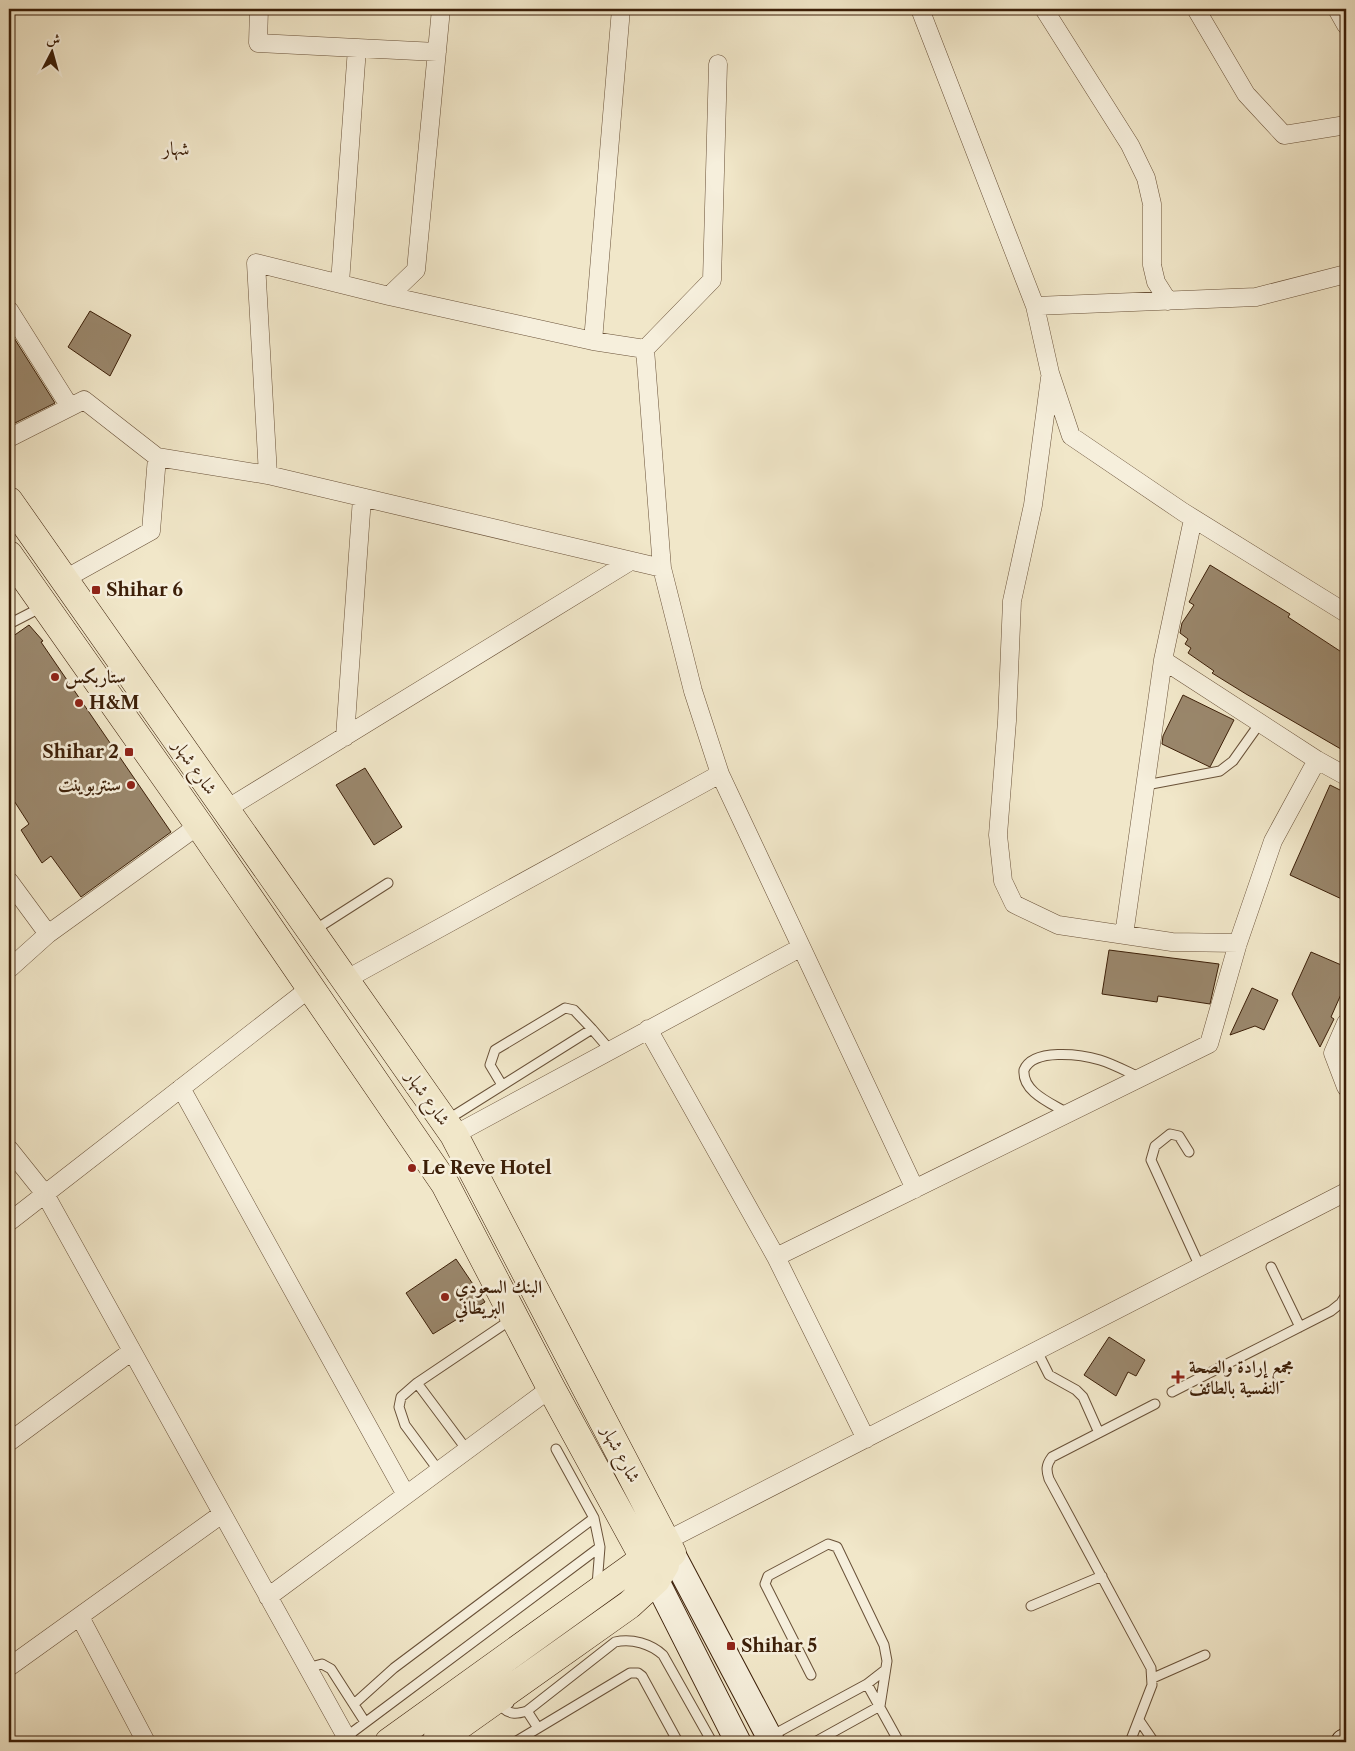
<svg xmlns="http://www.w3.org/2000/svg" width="1355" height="1751" font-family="'Libre Caslon Text',Amiri,serif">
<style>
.building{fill:#9a876c;stroke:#3c1f08}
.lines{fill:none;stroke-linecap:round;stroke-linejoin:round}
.lane-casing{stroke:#695138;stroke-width:11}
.street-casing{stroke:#695138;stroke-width:19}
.secondary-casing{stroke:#3c1f08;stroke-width:27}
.primary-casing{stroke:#3c1f08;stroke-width:29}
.lane{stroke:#f6efdc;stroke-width:9}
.street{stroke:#f6efdc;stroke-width:18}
.secondary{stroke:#f6efdc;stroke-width:25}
.primary{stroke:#f1e7c9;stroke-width:28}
.poi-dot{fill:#8f2418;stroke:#f6efdc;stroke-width:2}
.labels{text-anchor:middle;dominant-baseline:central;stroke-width:5;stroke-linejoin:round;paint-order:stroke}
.poi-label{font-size:18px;font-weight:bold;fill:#3c1f08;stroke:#f6efdc;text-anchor:start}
.street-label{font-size:18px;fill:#3c1f08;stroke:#f6efdc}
.neighbourhood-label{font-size:19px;fill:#3c1f08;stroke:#f6efdc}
</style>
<rect width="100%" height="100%" fill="#f1e7c9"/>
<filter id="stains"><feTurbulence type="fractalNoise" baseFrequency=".004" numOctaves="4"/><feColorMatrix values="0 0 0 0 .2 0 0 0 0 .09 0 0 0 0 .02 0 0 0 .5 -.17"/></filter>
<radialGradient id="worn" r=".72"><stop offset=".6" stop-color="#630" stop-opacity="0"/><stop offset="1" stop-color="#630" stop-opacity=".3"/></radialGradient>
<!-- building -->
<path class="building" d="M 90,311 L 131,335 L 110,376 L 68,347 Z
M 9,330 L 55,403 L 9,426 Z
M 1210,565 L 1290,614 L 1288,617 L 1346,655 L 1346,752 L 1246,694 L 1212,673 L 1214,671 L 1188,653 L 1191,648 L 1185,644 L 1188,639 L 1180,633 L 1182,623 L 1194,605 L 1189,602 Z
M 29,625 L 43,641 L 41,642 L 171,832 L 81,897 L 51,856 L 42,863 L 21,830 L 29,824 L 9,793 L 9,639 Z
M 1183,695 L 1234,720 L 1210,767 L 1162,744 L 1163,736 Z
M 365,768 L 402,827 L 374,845 L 336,785 Z
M 1330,785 L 1346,793 L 1346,901 L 1290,875 Z
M 1109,950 L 1219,964 L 1210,1004 L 1158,996 L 1157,1002 L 1102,994 Z
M 1311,952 L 1346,967 L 1346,983 L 1331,1017 L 1334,1019 L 1320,1047 L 1292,994 Z
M 1252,988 L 1278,1000 L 1264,1030 L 1255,1026 L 1230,1035 Z
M 456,1259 L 485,1302 L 433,1334 L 406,1293 Z
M 1109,1337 L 1145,1360 L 1136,1376 L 1128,1372 L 1116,1396 L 1084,1375 Z"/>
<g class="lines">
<defs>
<path id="lane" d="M 9,624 L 42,607
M 1146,785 L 1220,771 L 1233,761 L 1260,723
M 313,931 L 388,883
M 502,1085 L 490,1065 L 495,1050 L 565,1008 L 574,1010 L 592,1029
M 1067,1113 C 1051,1103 1022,1092 1024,1070 C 1033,1048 1080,1054 1100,1060 C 1113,1064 1126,1071 1139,1077
M 447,1120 L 592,1029 L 610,1050
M 1189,1152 L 1179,1136 L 1170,1134 L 1155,1146 L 1151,1160 L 1200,1267
M 1271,1267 L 1300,1327
M 1037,1351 L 1049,1375 L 1076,1390 L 1083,1397 L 1099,1433
M 417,1383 L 467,1450
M 1172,1392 L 1331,1311 L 1341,1303 L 1346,1295
M 439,1471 L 405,1425 L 399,1407 L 401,1397 L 417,1383 L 512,1319
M 597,1585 L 600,1547
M 1031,1606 L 1102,1576
M 307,1668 L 322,1664 L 331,1669 L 365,1722
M 811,1675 L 765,1584 L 768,1576 L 828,1544 L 837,1547 L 884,1645 L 887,1661 L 880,1706 L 815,1742
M 1153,1678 L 1205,1655
M 867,1684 L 899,1742
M 509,1703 L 503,1708 C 511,1715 517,1714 527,1711 L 615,1642 C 632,1638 651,1644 663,1655 L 712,1742
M 354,1704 L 394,1668 L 594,1518
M 527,1711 L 538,1728
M 1139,1720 L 1154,1742
M 771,1736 L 867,1684 L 885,1670
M 346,1737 L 600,1547 L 594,1518 L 556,1449
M 515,1742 L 630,1673 L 638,1673 L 642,1676 L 678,1742
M 1130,1742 L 1152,1685 L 1151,1668 L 1049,1479 C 1046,1470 1046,1465 1052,1457 L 1155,1404"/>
<path id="street" d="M 259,9 L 258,43 L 437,52
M 920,9 L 1035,306
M 1044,9 L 1130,145 L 1146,178 L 1152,204 L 1152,265 L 1156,282 L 1168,301
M 1196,9 L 1246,94 L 1284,135 L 1346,125
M 1337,9 L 1346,25
M 1346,274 L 1256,297 L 1035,306 L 1050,373 L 1071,436 L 1183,512 L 1346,613
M 340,283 L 357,48
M 389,296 L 593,341 L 645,349 L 712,280 L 718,64
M 9,310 L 70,407
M 593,341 L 621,9
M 645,349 L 662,568
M 1050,378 L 1033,505 L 1012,601 L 1007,721 L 998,835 L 1003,881 L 1014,904 L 1058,925 L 1172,942 L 1238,943
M 9,438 L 84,400 L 157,457 L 151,531 L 63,580
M 157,457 L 268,475 L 662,568 L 693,691 L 720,774 L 915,1189
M 268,475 L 256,263 L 389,296 L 416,270 L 441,9
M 1193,519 L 1163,660 L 1317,760 L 1346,776
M 345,737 L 362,498
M 225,810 L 629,562
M 9,881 L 48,934
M 1124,935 L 1163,660
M 9,969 L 48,934 L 199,825
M 345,980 L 720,774
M 1346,1023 L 1333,1053 L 1346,1087
M 648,1029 L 776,1257 L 866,1439
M 181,1088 L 406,1495
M 454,1135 L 800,948
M 9,1149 L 45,1194 L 349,1742
M 9,1222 L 310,988
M 776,1257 L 1209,1044 L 1238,943 L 1273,841 L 1317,760
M 9,1442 L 132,1351
M 666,1541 L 1346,1192
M 268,1597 L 551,1388
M 80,1617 L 146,1742
M 9,1667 L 222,1514"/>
<path id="secondary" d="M 672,1553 L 772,1742
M 656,1580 L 738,1742
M 1344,1742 L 1346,1741"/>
<path id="primary" d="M 9,501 L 454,1135 L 672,1553
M 9,555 L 199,825 L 445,1184 L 551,1388 L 656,1580
M 389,1742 L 645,1558 L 661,1555
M 436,1742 L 629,1605 L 656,1580 L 665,1565"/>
</defs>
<!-- lane casing -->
<use href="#lane" class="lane-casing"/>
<!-- street casing -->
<use href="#street" class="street-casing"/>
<!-- secondary casing -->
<use href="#secondary" class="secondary-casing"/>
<!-- primary casing -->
<use href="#primary" class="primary-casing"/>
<!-- lane -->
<use href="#lane" class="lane"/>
<!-- street -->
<use href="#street" class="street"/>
<!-- secondary -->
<use href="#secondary" class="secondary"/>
<!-- primary -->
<use href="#primary" class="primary"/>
</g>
<!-- markers -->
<g class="poi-dot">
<rect x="91" y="585" width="10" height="10" rx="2.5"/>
<circle cx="55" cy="677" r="5"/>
<circle cx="79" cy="703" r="5"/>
<rect x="124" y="747" width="10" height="10" rx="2.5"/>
<circle cx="131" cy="785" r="5"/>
<circle cx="412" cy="1168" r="5"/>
<circle cx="445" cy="1297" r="5"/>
<path d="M1175.5 1369.5h5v5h5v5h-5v5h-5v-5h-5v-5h5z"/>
<rect x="726" y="1641" width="10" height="10" rx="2.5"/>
</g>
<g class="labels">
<!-- poi labels -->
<g class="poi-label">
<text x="106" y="590">Shihar 6</text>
<text x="65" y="677">ستاربكس</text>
<text x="89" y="703">H&amp;M</text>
<text x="119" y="752" text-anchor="end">Shihar 2</text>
<text x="121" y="785" text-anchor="end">سنتربوينت</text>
<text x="422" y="1168">Le Reve Hotel</text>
<text x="455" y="1287">البنك السعودي<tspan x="455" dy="21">البريطاني</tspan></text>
<text x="1189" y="1367">مجمع إرادة والصحة<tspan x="1189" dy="21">النفسية بالطائف</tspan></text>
<text x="741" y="1646">Shihar 5</text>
</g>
<!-- street labels -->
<g class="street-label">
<text transform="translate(195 767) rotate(55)">شارع شهار</text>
<text transform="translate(428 1098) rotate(55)">شارع شهار</text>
<text transform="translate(621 1454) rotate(62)">شارع شهار</text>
</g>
<!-- neighbourhood labels -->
<g class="neighbourhood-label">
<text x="176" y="148">شهار</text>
</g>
</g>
<!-- margin -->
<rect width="1355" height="1751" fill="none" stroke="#f1e7c9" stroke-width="30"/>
<rect x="10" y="10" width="1335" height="1731" fill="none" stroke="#3c1f08" stroke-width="2.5"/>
<rect x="15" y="15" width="1325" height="1721" fill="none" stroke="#3c1f08"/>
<!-- north arrow -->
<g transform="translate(52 52) rotate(6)" stroke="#f6efdc" stroke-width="4" paint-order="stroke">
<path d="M0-4L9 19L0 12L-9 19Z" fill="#3c1f08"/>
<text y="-8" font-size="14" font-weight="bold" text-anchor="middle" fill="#3c1f08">ش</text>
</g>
<rect width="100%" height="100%" filter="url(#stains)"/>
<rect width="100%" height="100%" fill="url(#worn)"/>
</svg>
